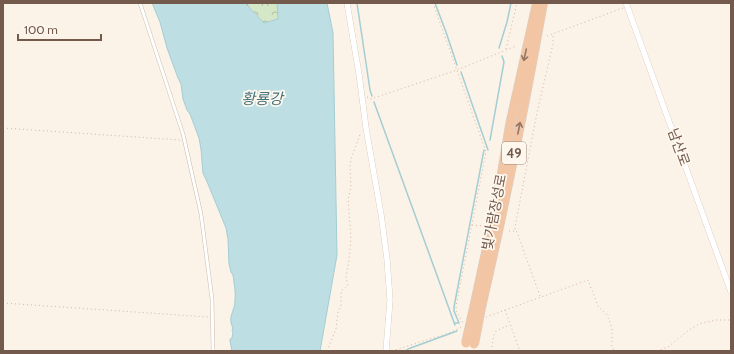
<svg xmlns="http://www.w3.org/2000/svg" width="734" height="354" font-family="Cabin,'Noto Sans KR',sans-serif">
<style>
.park{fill:url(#park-crowns)}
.water{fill:#bddee3;stroke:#a4cdd4}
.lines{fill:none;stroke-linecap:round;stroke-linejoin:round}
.stream{stroke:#a4cdd4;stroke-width:1.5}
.service-casing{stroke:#ccbbae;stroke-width:4}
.minor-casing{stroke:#ccbbae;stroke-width:6}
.trunk-casing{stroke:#d8d1cd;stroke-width:10}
.path{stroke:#d3b5a4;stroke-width:1;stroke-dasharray:1 3;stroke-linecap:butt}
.service{stroke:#fff;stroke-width:3}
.minor{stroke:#fff;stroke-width:5.5}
.trunk{stroke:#f2c6a4;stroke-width:9}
.trunk-bridge-casing{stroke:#d8d1cd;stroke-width:10;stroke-linecap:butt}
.trunk-bridge{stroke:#f2c6a4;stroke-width:9}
.oneway{stroke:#937563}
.labels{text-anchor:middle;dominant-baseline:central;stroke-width:3.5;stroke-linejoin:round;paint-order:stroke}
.shield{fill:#fef7ed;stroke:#9d897d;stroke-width:1}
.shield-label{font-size:13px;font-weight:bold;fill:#735a4d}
.street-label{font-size:14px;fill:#735a4d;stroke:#fef7ed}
.water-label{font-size:15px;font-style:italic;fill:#45757e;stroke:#fef7ed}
</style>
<defs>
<pattern id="park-crowns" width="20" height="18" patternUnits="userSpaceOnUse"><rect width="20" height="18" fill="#d4e7c7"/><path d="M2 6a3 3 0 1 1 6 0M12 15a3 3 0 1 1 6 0" fill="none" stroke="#b0bea4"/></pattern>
</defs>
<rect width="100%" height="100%" fill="#fbf3e7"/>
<!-- park -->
<path class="park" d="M 245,3 L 277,3 L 278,19 L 264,23 Z"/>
<!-- water -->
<path class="water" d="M 152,3 L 245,3 L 264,23 L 278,19 L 277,3 L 327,3 L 333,33 L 337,255 L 320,351 L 232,351 L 230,341 L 230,339 L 232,338 L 233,332 L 232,330 L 233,328 C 227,317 235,311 235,301 C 236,292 234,283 233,275 L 231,272 L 229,264 L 228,239 L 226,228 L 208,184 L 203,173 L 201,149 L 199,138 L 190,114 L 187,110 L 183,99 L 181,84 L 178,78 L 167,48 L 160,22 Z"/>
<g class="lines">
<!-- stream -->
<path class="stream" d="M 357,3 L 370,90 L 372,96
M 435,3 L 446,32 L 457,65
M 499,48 L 507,22 L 511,3
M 461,72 L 488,150
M 374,102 L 455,325
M 490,140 L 504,62 L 502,56
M 454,323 L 459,323 L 454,311 L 454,307 L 484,150
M 405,351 L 408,349 L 457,331"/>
<defs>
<path id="service" d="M 140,3 L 183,134 L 201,214 L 212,299 L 213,351"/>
<path id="minor" d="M 347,3 L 359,74 L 366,128 L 381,214 L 387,259 L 390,300 L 386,351
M 626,3 L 731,292"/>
<path id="trunk" d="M 475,303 L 498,197 L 510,125 L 537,3
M 482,303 C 505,204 525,103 543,3"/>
</defs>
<!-- service casing -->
<use href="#service" class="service-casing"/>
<!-- minor casing -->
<use href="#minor" class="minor-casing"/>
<!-- trunk casing -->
<use href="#trunk" class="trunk-casing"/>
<!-- path -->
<path class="path" d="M 433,3 L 486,152 L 456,306 L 456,311 L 463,323
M 547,36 L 623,8
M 506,49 L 517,3
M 367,97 L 371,99 L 457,70 L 516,46
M 3,128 L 180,140
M 472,225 L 484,226
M 509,231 L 515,231
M 540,296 L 517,232 L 515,231 L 515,227 L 537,113 L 553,44 L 553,33
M 3,303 L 208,317
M 505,310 L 520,351
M 486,317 L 588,280 L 598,306 L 607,315 L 612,328 L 612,346 L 614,351
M 327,351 L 336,329 L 338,312 L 341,306 L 341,291 L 348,286 L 346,277 L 348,266 L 350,250 L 351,237 L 348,199 L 351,187 L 350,167 L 351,159 L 361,132
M 392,351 L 449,333 L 462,327
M 491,351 L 494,335 L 496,331 L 509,325
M 657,351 L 668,347 L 689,330 L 699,324 L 716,320 L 731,320"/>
<!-- service -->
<use href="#service" class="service"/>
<!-- minor -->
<use href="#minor" class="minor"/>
<!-- trunk -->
<use href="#trunk" class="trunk"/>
<defs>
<path id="trunk-bridge" d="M 466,343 L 475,303
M 474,344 L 482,303"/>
</defs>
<!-- trunk-bridge casing -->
<use href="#trunk-bridge" class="trunk-bridge-casing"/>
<!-- trunk-bridge -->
<use href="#trunk-bridge" class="trunk-bridge"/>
</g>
<!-- one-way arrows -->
<defs><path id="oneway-shaft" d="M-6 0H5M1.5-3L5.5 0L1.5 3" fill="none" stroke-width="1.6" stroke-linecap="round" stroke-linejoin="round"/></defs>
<g class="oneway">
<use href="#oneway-shaft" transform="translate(525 55) rotate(103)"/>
<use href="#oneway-shaft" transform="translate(519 128) rotate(-79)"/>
</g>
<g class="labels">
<!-- shield labels -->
<rect class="shield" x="502" y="142" width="24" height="22" rx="3"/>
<g class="shield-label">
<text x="514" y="153">49</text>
</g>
<!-- street labels -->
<g class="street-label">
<text transform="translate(679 147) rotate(70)">남산로</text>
<text transform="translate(494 212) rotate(-79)">빛가람장성로</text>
</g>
<!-- water labels -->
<g class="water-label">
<text x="262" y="99">황룡강</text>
</g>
</g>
<!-- border -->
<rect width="734" height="354" fill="none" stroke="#735a4d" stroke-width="8"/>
<!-- scale -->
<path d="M18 34v6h83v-6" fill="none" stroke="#735a4d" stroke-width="2"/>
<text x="24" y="34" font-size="12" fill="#735a4d" stroke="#fef7ed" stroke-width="3" paint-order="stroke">100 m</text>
</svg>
